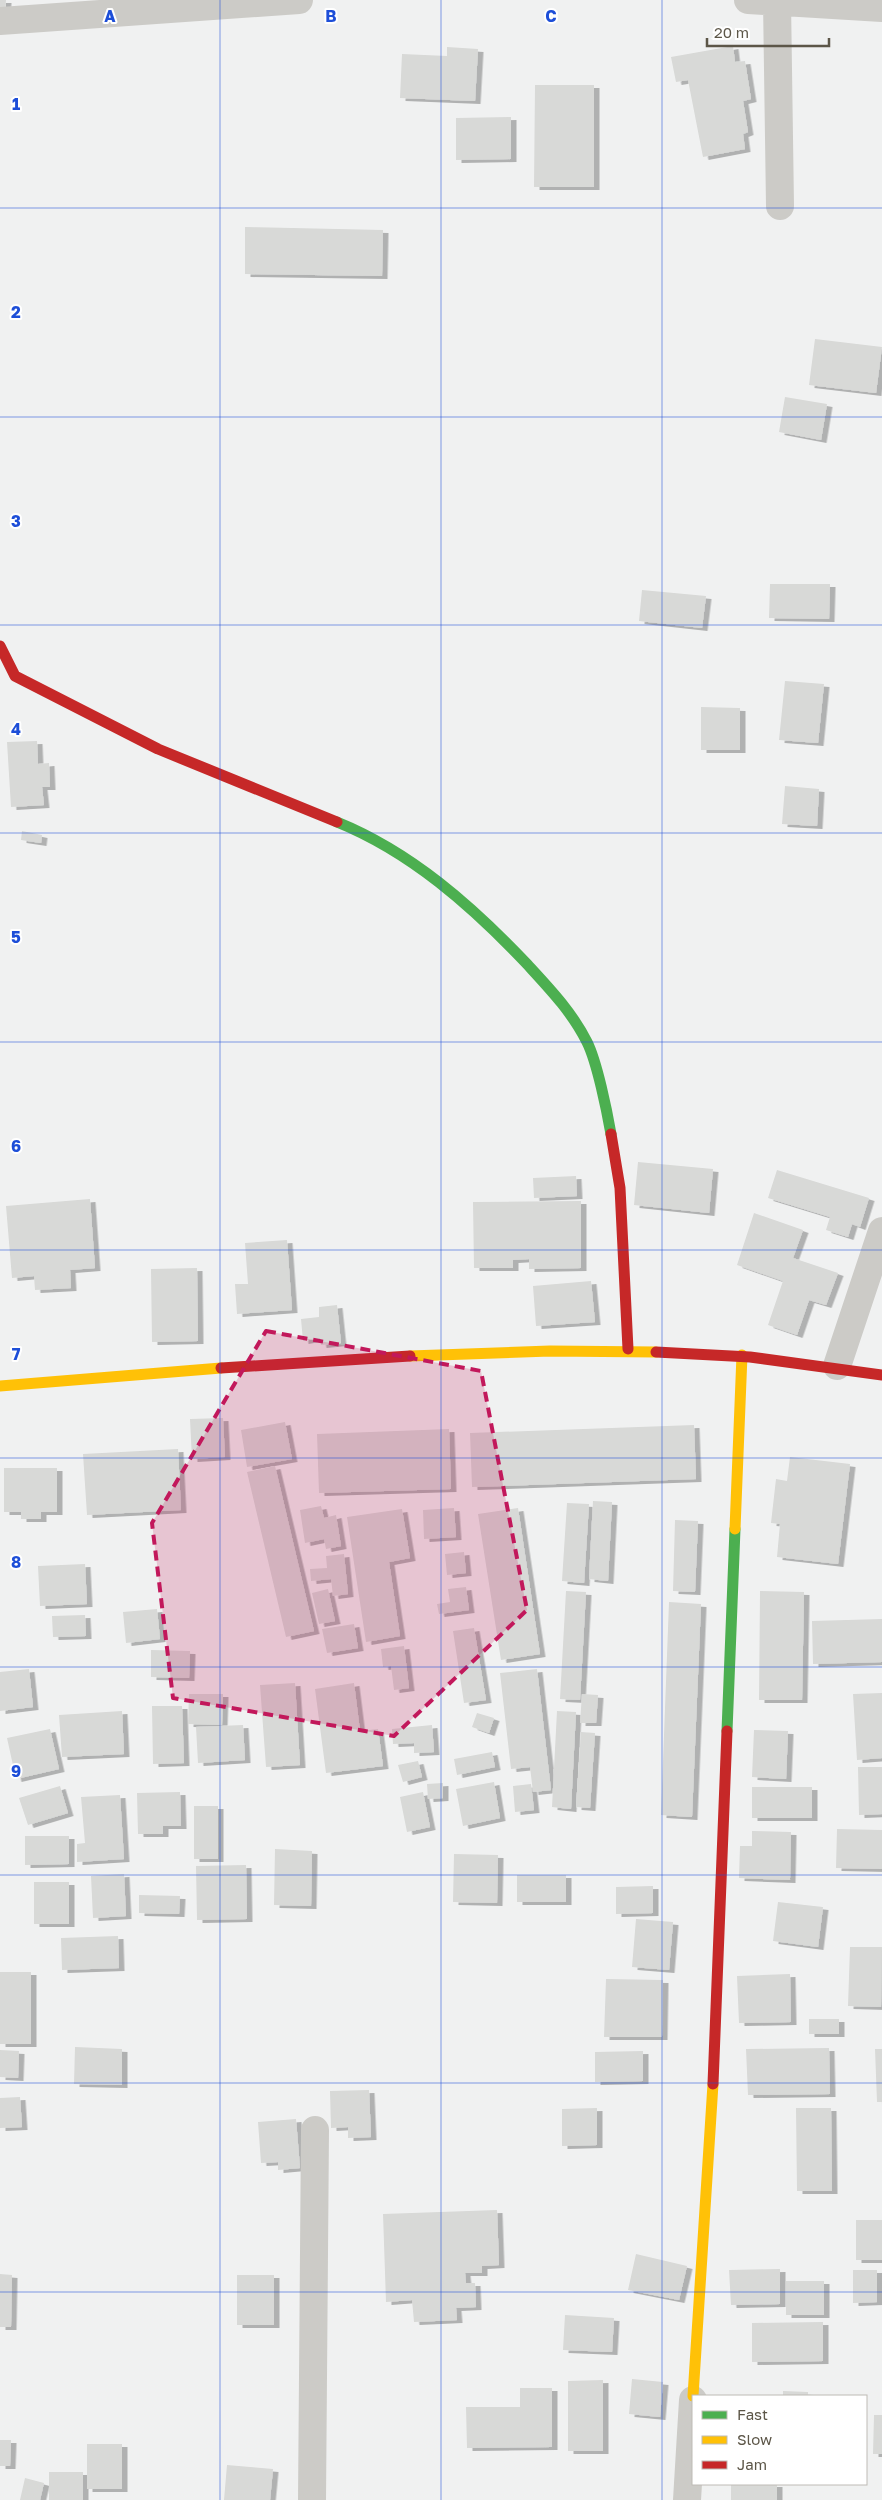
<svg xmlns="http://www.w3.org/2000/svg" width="882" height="2500" font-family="'Golos Text',sans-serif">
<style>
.building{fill:#d8d9d7;filter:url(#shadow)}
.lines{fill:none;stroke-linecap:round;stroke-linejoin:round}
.street{stroke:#cccbc7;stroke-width:28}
.fast{stroke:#4caf50;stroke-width:11}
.slow{stroke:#ffc107;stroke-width:11}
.jam{stroke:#c62828;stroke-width:11}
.marked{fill:#c2185b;fill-opacity:0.2;stroke:#c2185b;stroke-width:4;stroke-dasharray:10 6;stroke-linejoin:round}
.grid{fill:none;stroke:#1d4ed8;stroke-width:1;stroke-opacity:0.55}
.grid-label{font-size:16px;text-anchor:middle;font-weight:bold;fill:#1d4ed8;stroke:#fff;stroke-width:4;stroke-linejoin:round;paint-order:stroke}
</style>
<defs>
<filter id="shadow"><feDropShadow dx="5.5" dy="3" stdDeviation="0" flood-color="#0004"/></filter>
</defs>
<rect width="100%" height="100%" fill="#f0f1f1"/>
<!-- building -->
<path class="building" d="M 0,0 L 6,0 L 5,13 L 0,12 Z
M 733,46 L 735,62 L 745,61 L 751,99 L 743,101 L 748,132 L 743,134 L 745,149 L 703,157 L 688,80 L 676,82 L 671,57 Z
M 447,47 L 478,49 L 475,101 L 400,98 L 402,54 L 447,56 Z
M 535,85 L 594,85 L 594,187 L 534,187 Z
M 511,117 L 511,159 L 456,160 L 456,118 Z
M 245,227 L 383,230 L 382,276 L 245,274 Z
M 815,339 L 882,347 L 876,393 L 809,385 Z
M 785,397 L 827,404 L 821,440 L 779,432 Z
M 770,584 L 830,584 L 829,619 L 769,618 Z
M 642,590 L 706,596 L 702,628 L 639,621 Z
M 785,681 L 824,684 L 818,743 L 779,740 Z
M 701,707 L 740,708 L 740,750 L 701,750 Z
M 37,741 L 38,764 L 49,763 L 50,787 L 42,787 L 44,805 L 11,807 L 7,742 Z
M 785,786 L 819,789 L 817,826 L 782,824 Z
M 22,831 L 42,835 L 41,843 L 21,840 Z
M 638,1162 L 713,1169 L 709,1213 L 634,1205 Z
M 777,1170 L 869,1198 L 860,1227 L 852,1224 L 848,1237 L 826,1230 L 830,1217 L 768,1198 Z
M 576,1176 L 577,1196 L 534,1198 L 533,1178 Z
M 90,1199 L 95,1268 L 70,1270 L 71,1288 L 35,1290 L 34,1276 L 12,1278 L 6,1206 Z
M 581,1201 L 581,1268 L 529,1269 L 529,1259 L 513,1260 L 513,1268 L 474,1268 L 473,1202 Z
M 754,1213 L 803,1230 L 793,1258 L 838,1273 L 826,1305 L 809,1300 L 797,1335 L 768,1325 L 783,1281 L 737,1265 Z
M 287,1240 L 292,1310 L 237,1314 L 235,1284 L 248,1284 L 245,1243 Z
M 197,1268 L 198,1341 L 152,1342 L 151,1269 Z
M 591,1281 L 595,1322 L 536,1326 L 533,1286 Z
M 337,1305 L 341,1343 L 321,1345 L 320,1338 L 303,1341 L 301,1319 L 319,1317 L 319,1307 Z
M 223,1418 L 225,1457 L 192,1459 L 190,1419 Z
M 285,1422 L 292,1459 L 247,1467 L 241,1430 Z
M 694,1425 L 696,1479 L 472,1487 L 470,1433 Z
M 449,1429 L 451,1489 L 319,1493 L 317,1434 Z
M 178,1449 L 181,1510 L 87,1515 L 83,1454 Z
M 790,1457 L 850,1464 L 838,1564 L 777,1557 L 780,1524 L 771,1523 L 776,1479 L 787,1481 Z
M 275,1466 L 314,1631 L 286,1637 L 247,1472 Z
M 4,1468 L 57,1468 L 57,1512 L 41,1512 L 41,1519 L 21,1519 L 21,1512 L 4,1512 Z
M 593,1501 L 612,1502 L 608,1581 L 589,1579 Z
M 567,1503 L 589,1504 L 584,1583 L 562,1581 Z
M 321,1506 L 324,1518 L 336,1515 L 341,1546 L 326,1549 L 324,1539 L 305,1543 L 300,1510 Z
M 454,1508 L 456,1537 L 424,1539 L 423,1510 Z
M 518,1508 L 540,1654 L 501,1660 L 478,1514 Z
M 402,1509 L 410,1558 L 389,1562 L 400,1636 L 366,1642 L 347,1517 Z
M 675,1520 L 698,1521 L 695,1592 L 673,1591 Z
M 464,1552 L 466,1573 L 447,1575 L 445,1554 Z
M 344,1554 L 348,1594 L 333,1596 L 331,1579 L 311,1581 L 310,1569 L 327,1568 L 326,1556 Z
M 85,1564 L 87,1604 L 40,1606 L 38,1566 Z
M 466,1587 L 469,1610 L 439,1614 L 437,1604 L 450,1602 L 448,1589 Z
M 328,1589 L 335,1621 L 319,1624 L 312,1593 Z
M 566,1591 L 586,1592 L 580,1700 L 560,1699 Z
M 760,1591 L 804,1592 L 802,1700 L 759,1700 Z
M 669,1602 L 701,1604 L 692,1817 L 661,1815 Z
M 157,1609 L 160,1639 L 126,1643 L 123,1612 Z
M 85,1615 L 86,1636 L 53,1637 L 52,1616 Z
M 882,1619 L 882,1662 L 813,1664 L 812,1621 Z
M 354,1624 L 358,1648 L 327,1653 L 322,1629 Z
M 474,1628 L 486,1700 L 464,1703 L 453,1631 Z
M 404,1646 L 409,1688 L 394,1690 L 391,1666 L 383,1667 L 381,1649 Z
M 151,1650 L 190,1651 L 189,1678 L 151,1677 Z
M 29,1669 L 33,1707 L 0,1711 L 0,1672 Z
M 537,1669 L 551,1790 L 533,1792 L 530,1767 L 511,1769 L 500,1673 Z
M 295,1683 L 300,1765 L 266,1767 L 260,1685 Z
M 354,1683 L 360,1731 L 378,1729 L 383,1766 L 326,1773 L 315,1689 Z
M 882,1693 L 882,1758 L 857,1760 L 853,1694 Z
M 189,1694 L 223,1694 L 222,1725 L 188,1724 Z
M 582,1694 L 598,1695 L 596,1723 L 580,1723 Z
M 152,1706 L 182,1706 L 184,1763 L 153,1764 Z
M 122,1711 L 124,1754 L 62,1757 L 59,1715 Z
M 557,1711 L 576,1712 L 571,1809 L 552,1807 Z
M 477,1713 L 494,1718 L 489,1733 L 472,1727 Z
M 243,1725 L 245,1760 L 198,1763 L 196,1727 Z
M 432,1725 L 434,1752 L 414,1753 L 414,1743 L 393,1744 L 392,1729 Z
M 50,1729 L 59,1769 L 16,1779 L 7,1738 Z
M 754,1730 L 788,1731 L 786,1779 L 752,1777 Z
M 581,1732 L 595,1733 L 590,1808 L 576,1807 Z
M 492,1752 L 495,1767 L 457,1775 L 454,1759 Z
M 418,1761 L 422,1777 L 403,1782 L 398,1765 Z
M 858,1767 L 882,1767 L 882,1814 L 859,1815 Z
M 494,1782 L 500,1818 L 463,1826 L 456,1789 Z
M 443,1783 L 443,1798 L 428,1799 L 427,1784 Z
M 531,1784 L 534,1810 L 515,1812 L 513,1786 Z
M 60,1786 L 68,1813 L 28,1825 L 19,1798 Z
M 752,1787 L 812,1787 L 812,1818 L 752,1818 Z
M 180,1792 L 181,1826 L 163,1826 L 163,1834 L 138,1834 L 137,1793 Z
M 423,1792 L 430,1827 L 407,1832 L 400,1797 Z
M 120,1795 L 124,1859 L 77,1862 L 77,1844 L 85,1843 L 81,1797 Z
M 194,1806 L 218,1806 L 218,1859 L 194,1859 Z
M 837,1829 L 882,1830 L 882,1869 L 836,1868 Z
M 752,1831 L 791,1832 L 790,1880 L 739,1878 L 740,1846 L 752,1846 Z
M 25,1836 L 69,1836 L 69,1864 L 25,1865 Z
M 275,1849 L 312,1851 L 311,1906 L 274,1905 Z
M 454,1854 L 498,1855 L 497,1903 L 453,1902 Z
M 246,1865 L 247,1919 L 197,1920 L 196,1866 Z
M 124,1874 L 126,1916 L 93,1918 L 91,1876 Z
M 517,1875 L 566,1875 L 566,1902 L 517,1902 Z
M 34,1882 L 69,1882 L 69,1924 L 34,1924 Z
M 653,1886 L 653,1913 L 616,1914 L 616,1887 Z
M 139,1895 L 180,1896 L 179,1914 L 139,1913 Z
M 778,1902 L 823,1907 L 818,1947 L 773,1941 Z
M 636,1919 L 673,1922 L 669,1970 L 632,1967 Z
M 118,1936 L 119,1968 L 62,1970 L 61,1938 Z
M 850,1947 L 882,1947 L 881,2007 L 848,2006 Z
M 0,1972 L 31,1972 L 31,2044 L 0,2044 Z
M 790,1974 L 791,2022 L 739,2023 L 737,1976 Z
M 606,1979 L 663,1980 L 662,2037 L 604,2037 Z
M 809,2019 L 839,2019 L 839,2034 L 809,2034 Z
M 75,2047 L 122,2049 L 122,2085 L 74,2084 Z
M 829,2048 L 830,2094 L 748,2095 L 746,2049 Z
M 875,2049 L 882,2049 L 882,2102 L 877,2102 Z
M 0,2050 L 19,2051 L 18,2078 L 0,2077 Z
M 643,2051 L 643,2081 L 595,2082 L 595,2052 Z
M 369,2090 L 371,2137 L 348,2138 L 348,2127 L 331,2128 L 330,2091 Z
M 20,2097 L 22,2127 L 0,2128 L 0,2098 Z
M 597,2108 L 597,2145 L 562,2146 L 562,2109 Z
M 796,2108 L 831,2108 L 832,2191 L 797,2191 Z
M 296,2119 L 300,2168 L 278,2170 L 278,2162 L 261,2163 L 258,2122 Z
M 497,2210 L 499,2265 L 482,2266 L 482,2273 L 465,2273 L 466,2283 L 475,2283 L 476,2307 L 456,2308 L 457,2320 L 414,2322 L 412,2300 L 386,2302 L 383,2214 Z
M 856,2220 L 882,2220 L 882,2260 L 856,2260 Z
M 636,2254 L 687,2266 L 679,2300 L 628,2290 Z
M 780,2269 L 780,2304 L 731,2305 L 729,2270 Z
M 853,2270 L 877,2270 L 877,2302 L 853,2303 Z
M 0,2274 L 12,2275 L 11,2327 L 0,2327 Z
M 237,2275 L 274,2275 L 274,2325 L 237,2325 Z
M 786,2281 L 824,2281 L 824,2315 L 786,2315 Z
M 565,2315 L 614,2318 L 612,2352 L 563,2350 Z
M 823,2322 L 823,2361 L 752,2362 L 752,2323 Z
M 632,2379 L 663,2382 L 660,2417 L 629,2414 Z
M 603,2380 L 603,2451 L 568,2451 L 568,2381 Z
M 520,2388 L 552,2388 L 552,2447 L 467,2448 L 466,2407 L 520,2407 Z
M 783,2391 L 808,2392 L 808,2396 L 783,2396 Z
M 874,2415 L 882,2415 L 882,2454 L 873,2454 Z
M 0,2440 L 11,2440 L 10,2466 L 0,2466 Z
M 87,2444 L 122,2444 L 122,2489 L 87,2489 Z
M 227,2465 L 273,2469 L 270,2500 L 224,2500 Z
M 49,2472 L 83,2472 L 83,2500 L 49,2500 Z
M 25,2478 L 44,2483 L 40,2500 L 20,2500 Z
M 731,2484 L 777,2484 L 777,2500 L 731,2500 Z"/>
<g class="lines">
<!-- street -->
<path class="street" d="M 748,0 L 882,8
M 777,1 L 780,206
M 0,21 L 299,0
M 837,1366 L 882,1231
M 312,2500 L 315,2130
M 687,2500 L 693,2400"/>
<!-- fast -->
<path class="fast" d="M 337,822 C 411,852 472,906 527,964 C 550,989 572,1012 587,1042 C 597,1062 607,1111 611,1134
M 727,1731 L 735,1529"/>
<!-- slow -->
<path class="slow" d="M 410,1356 L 550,1351 L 656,1352
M 0,1386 L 221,1368
M 735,1529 L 742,1355
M 693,2396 L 713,2084"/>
<!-- jam -->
<path class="jam" d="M 0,646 L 15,676 L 158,749 L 337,822
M 611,1134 L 620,1188 L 628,1349
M 656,1352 L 750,1357 L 882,1375
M 221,1368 L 410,1356
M 713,2084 L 727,1731"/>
</g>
<!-- marked area -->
<path class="marked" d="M 266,1331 L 481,1371 L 527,1610 L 394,1736 L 173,1698 L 152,1523 Z"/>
<!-- grid -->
<path class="grid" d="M 220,0 L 220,2500M 441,0 L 441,2500M 662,0 L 662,2500M 0,208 L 882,208M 0,417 L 882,417M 0,625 L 882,625M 0,833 L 882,833M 0,1042 L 882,1042M 0,1250 L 882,1250M 0,1458 L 882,1458M 0,1667 L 882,1667M 0,1875 L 882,1875M 0,2083 L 882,2083M 0,2292 L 882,2292"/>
<g class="grid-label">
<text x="110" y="22">A</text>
<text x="331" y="22">B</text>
<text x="551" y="22">C</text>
<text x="16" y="110">1</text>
<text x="16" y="318">2</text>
<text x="16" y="527">3</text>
<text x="16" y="735">4</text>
<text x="16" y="943">5</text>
<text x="16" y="1152">6</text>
<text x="16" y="1360">7</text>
<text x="16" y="1568">8</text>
<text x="16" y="1777">9</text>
</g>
<!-- legend -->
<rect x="692" y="2395" width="175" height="90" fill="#ffffff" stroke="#bebbb6"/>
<rect x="702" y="2411" width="25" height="8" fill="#4caf50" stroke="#bebbb6"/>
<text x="737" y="2420" font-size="15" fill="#5c5648">Fast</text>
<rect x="702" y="2436" width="25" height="8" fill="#ffc107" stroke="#bebbb6"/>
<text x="737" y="2445" font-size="15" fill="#5c5648">Slow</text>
<rect x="702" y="2461" width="25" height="8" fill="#c62828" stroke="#bebbb6"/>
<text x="737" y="2470" font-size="15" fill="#5c5648">Jam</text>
<!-- scale -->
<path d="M707 38v8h122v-8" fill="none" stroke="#5c5648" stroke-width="2.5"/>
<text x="714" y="38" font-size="15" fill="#5c5648" stroke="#ffffff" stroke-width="4" paint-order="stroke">20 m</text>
</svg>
